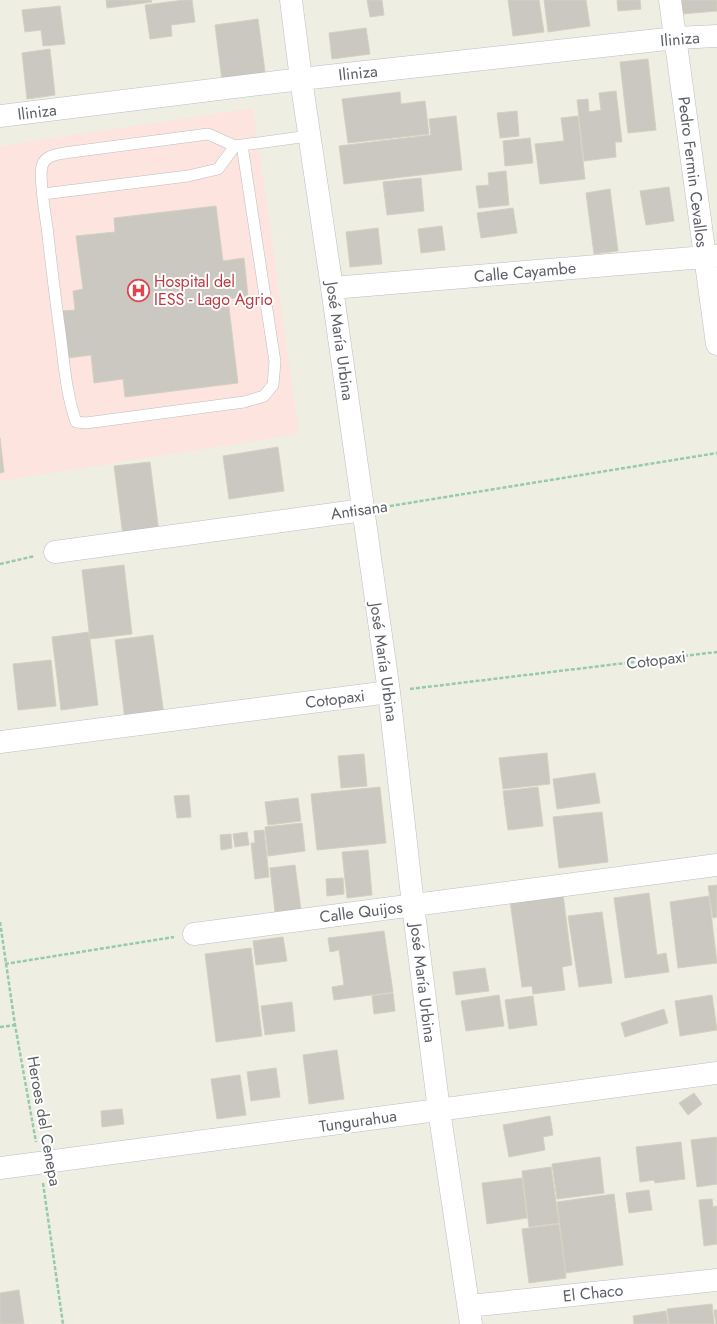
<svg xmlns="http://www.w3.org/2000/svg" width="717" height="1324" font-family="Jost,sans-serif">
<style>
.medical{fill:#fde4de}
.building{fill:#cac8c0;stroke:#d4d0c1}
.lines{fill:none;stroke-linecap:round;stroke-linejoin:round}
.lane-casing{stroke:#bbbdc3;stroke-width:12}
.street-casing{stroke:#bbbdc3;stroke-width:23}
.path{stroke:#96caab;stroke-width:2.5;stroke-dasharray:4 2;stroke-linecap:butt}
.lane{stroke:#fff;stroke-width:11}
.street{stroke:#fff;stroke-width:22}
.labels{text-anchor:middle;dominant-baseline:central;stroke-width:4;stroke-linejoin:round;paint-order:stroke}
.street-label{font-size:16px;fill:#5b5f65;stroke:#fff}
.health-label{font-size:16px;fill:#be3a42;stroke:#fff;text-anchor:start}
</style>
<rect width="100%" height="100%" fill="#efeee3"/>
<!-- medical -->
<path class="medical" d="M 253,108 L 299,434 L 0,481 L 0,146 Z"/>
<!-- building -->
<path class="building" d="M 106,0 L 151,0 L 152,2 L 107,8 Z
M 184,0 L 192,0 L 195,22 L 171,25 L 172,36 L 150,39 L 145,5 Z
M 367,0 L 382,0 L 384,15 L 370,17 Z
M 508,0 L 539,0 L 544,32 L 513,36 Z
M 544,0 L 586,0 L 590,26 L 548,32 Z
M 617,0 L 640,0 L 641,9 L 618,11 Z
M 681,0 L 717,0 L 717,11 L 682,14 Z
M 60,6 L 65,44 L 43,46 L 41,30 L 25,32 L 22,10 Z
M 258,19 L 266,79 L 222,80 L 215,25 Z
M 366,28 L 370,54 L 332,59 L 329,33 Z
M 50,49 L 55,95 L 27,99 L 22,53 Z
M 648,59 L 656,130 L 628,133 L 620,62 Z
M 616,91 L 622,142 L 615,142 L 616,157 L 584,161 L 577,100 L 588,99 L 589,112 L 601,110 L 599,93 Z
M 400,92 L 401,104 L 425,101 L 429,134 L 348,143 L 342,99 Z
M 517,111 L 519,136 L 500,138 L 497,113 Z
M 456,116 L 462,170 L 344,184 L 339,146 L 431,135 L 429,119 Z
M 578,116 L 585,179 L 540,184 L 535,144 L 564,141 L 561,118 Z
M 530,138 L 533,163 L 505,166 L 503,141 Z
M 506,171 L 509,205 L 479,208 L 476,186 L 489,185 L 488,173 Z
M 421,178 L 424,211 L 387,215 L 383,182 Z
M 669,187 L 674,221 L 646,225 L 640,191 Z
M 610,189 L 618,251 L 594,254 L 586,193 Z
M 216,206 L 223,261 L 244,258 L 248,296 L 228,299 L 238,383 L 125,397 L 123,379 L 94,383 L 91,355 L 68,358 L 62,311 L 75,310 L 73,291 L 83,289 L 76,236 L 115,232 L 114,218 Z
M 513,208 L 517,233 L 481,238 L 477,213 Z
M 442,226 L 445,250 L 421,253 L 418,229 Z
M 378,228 L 382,264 L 350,267 L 346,232 Z
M 0,438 L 4,472 L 0,473 Z
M 278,447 L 284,491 L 229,499 L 223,456 Z
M 150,462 L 159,532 L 123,536 L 114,466 Z
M 124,565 L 132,634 L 90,639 L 82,570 Z
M 89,632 L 98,705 L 61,710 L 52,637 Z
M 153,635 L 164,715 L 125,720 L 115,640 Z
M 51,660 L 56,706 L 18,710 L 13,664 Z
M 547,753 L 550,784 L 503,789 L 499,758 Z
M 364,754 L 367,786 L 341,788 L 338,756 Z
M 595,773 L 600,803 L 557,809 L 553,779 Z
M 380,787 L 386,843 L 317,850 L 311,794 Z
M 538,787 L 543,826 L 508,830 L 503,791 Z
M 189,795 L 191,817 L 177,818 L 174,796 Z
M 298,798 L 301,821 L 268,825 L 265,802 Z
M 602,812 L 608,862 L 559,868 L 553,817 Z
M 302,823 L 305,851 L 268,856 L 265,827 Z
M 264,830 L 269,877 L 255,879 L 251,843 L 255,843 L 254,831 Z
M 247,832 L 249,845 L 235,847 L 233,834 Z
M 231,834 L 232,848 L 221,850 L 220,835 Z
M 368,850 L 372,895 L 347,898 L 342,852 Z
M 295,865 L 301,910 L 275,912 L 270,868 Z
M 343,878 L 344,894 L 327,896 L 326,879 Z
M 717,885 L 717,917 L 713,918 L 708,886 Z
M 649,893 L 657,955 L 666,953 L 669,972 L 625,978 L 614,898 Z
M 563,894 L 572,965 L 562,967 L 565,990 L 533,994 L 532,986 L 522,987 L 510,901 Z
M 709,896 L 717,963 L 678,968 L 670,902 Z
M 602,912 L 612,983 L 579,987 L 568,916 Z
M 384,931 L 393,992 L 334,1000 L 332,987 L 344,985 L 339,950 L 330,952 L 328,938 Z
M 283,937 L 287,961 L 256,965 L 253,941 Z
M 251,948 L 262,1036 L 216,1042 L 205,954 Z
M 485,968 L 489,991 L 456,995 L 453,972 Z
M 393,993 L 395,1011 L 374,1014 L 372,996 Z
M 499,995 L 504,1026 L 466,1031 L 461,1001 Z
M 712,995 L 717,1030 L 680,1036 L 675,1001 Z
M 533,996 L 537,1025 L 509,1029 L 505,1000 Z
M 292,1002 L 295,1031 L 265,1035 L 261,1006 Z
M 664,1009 L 668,1023 L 625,1037 L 621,1023 Z
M 337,1050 L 344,1099 L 309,1104 L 303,1055 Z
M 276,1068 L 280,1097 L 251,1101 L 247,1072 Z
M 240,1075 L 246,1115 L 217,1119 L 211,1079 Z
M 694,1093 L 702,1104 L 688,1115 L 679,1103 Z
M 122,1109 L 124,1124 L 102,1127 L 101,1111 Z
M 550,1116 L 553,1135 L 543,1137 L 545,1150 L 509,1157 L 503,1125 Z
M 717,1137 L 717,1184 L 697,1187 L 691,1140 Z
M 681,1142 L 685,1179 L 655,1183 L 654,1180 L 640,1182 L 636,1147 Z
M 600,1157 L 604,1193 L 557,1199 L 552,1164 Z
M 551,1167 L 559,1223 L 529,1227 L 522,1171 Z
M 522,1178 L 527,1218 L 487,1224 L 482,1183 Z
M 649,1190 L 652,1210 L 629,1213 L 626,1193 Z
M 614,1194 L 623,1265 L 566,1273 L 557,1202 Z
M 712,1199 L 713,1207 L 717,1206 L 717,1244 L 704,1246 L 699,1200 Z
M 559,1224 L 566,1278 L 529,1283 L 522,1229 Z
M 19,1290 L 24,1324 L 0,1324 L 0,1293 Z
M 712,1304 L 714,1324 L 669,1324 L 667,1309 Z
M 714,1310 L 717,1310 L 717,1324 L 716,1324 Z
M 666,1311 L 668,1324 L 634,1324 L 633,1316 Z"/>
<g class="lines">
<defs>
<path id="lane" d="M 242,145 L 275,362 L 273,385 L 264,396 L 244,402 L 86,423 L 76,422 C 66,393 64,363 60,332 C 55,297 51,262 47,227 C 45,214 39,177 42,166 C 45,156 54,155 64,153 L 208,134 L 235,146 L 309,136
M 43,194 L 188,176 L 218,169 L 235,146"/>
<path id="street" d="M 291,0 L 301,79 L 332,288 L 389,692 L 413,905 L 439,1110 L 471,1324
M 670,0 L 717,344
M 0,116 L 301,79 L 676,38 L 717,36
M 332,288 L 717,256
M 55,552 L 363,510
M 0,742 L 389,692
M 194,934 L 717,865
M 0,1168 L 717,1073
M 469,1306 L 717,1280"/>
</defs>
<!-- lane casing -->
<use href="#lane" class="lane-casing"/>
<!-- street casing -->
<use href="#street" class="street-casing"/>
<!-- path -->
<path class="path" d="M 384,507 L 717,453
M 0,564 L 35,556
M 410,689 L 717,652
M 0,922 L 15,1025 L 36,1142
M 5,964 L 174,937
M 0,1027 L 15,1025
M 43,1183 L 63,1324"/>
<!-- lane -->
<use href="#lane" class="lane"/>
<!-- street -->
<use href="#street" class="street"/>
</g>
<!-- icons -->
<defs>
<symbol id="hospital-ring" viewBox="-11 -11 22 22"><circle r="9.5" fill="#fff" stroke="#e0444e" stroke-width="1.5"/><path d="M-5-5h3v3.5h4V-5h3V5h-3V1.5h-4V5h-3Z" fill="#e0444e"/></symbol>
</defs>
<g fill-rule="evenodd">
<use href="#hospital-ring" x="126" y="278" width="25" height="25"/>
</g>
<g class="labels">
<!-- street labels -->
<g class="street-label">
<text transform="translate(680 39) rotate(-5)">Iliniza</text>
<text transform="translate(358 73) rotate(-6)">Iliniza</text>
<text transform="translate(37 112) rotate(-7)">Iliniza</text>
<text transform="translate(693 172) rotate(83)">Pedro Fermin Cevallos</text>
<text transform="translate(525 272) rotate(-5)">Calle Cayambe</text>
<text transform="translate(340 341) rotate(82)">José María Urbina</text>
<text transform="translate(359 510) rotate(-8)">Antisana</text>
<text transform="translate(656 660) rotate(-7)">Cotopaxi</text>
<text transform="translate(384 662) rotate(82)">José María Urbina</text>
<text transform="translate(335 699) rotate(-7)">Cotopaxi</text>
<text transform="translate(361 912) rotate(-7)">Calle Quijos</text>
<text transform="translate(423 983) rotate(83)">José María Urbina</text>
<text transform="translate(44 1121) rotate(80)">Heroes del Cenepa</text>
<text transform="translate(358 1121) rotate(-8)">Tungurahua</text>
<text transform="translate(593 1293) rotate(-6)">El Chaco</text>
</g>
<!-- health labels -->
<g class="health-label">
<text x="154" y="281">Hospital del<tspan x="154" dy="18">IESS - Lago Agrio</tspan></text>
</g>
</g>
</svg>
